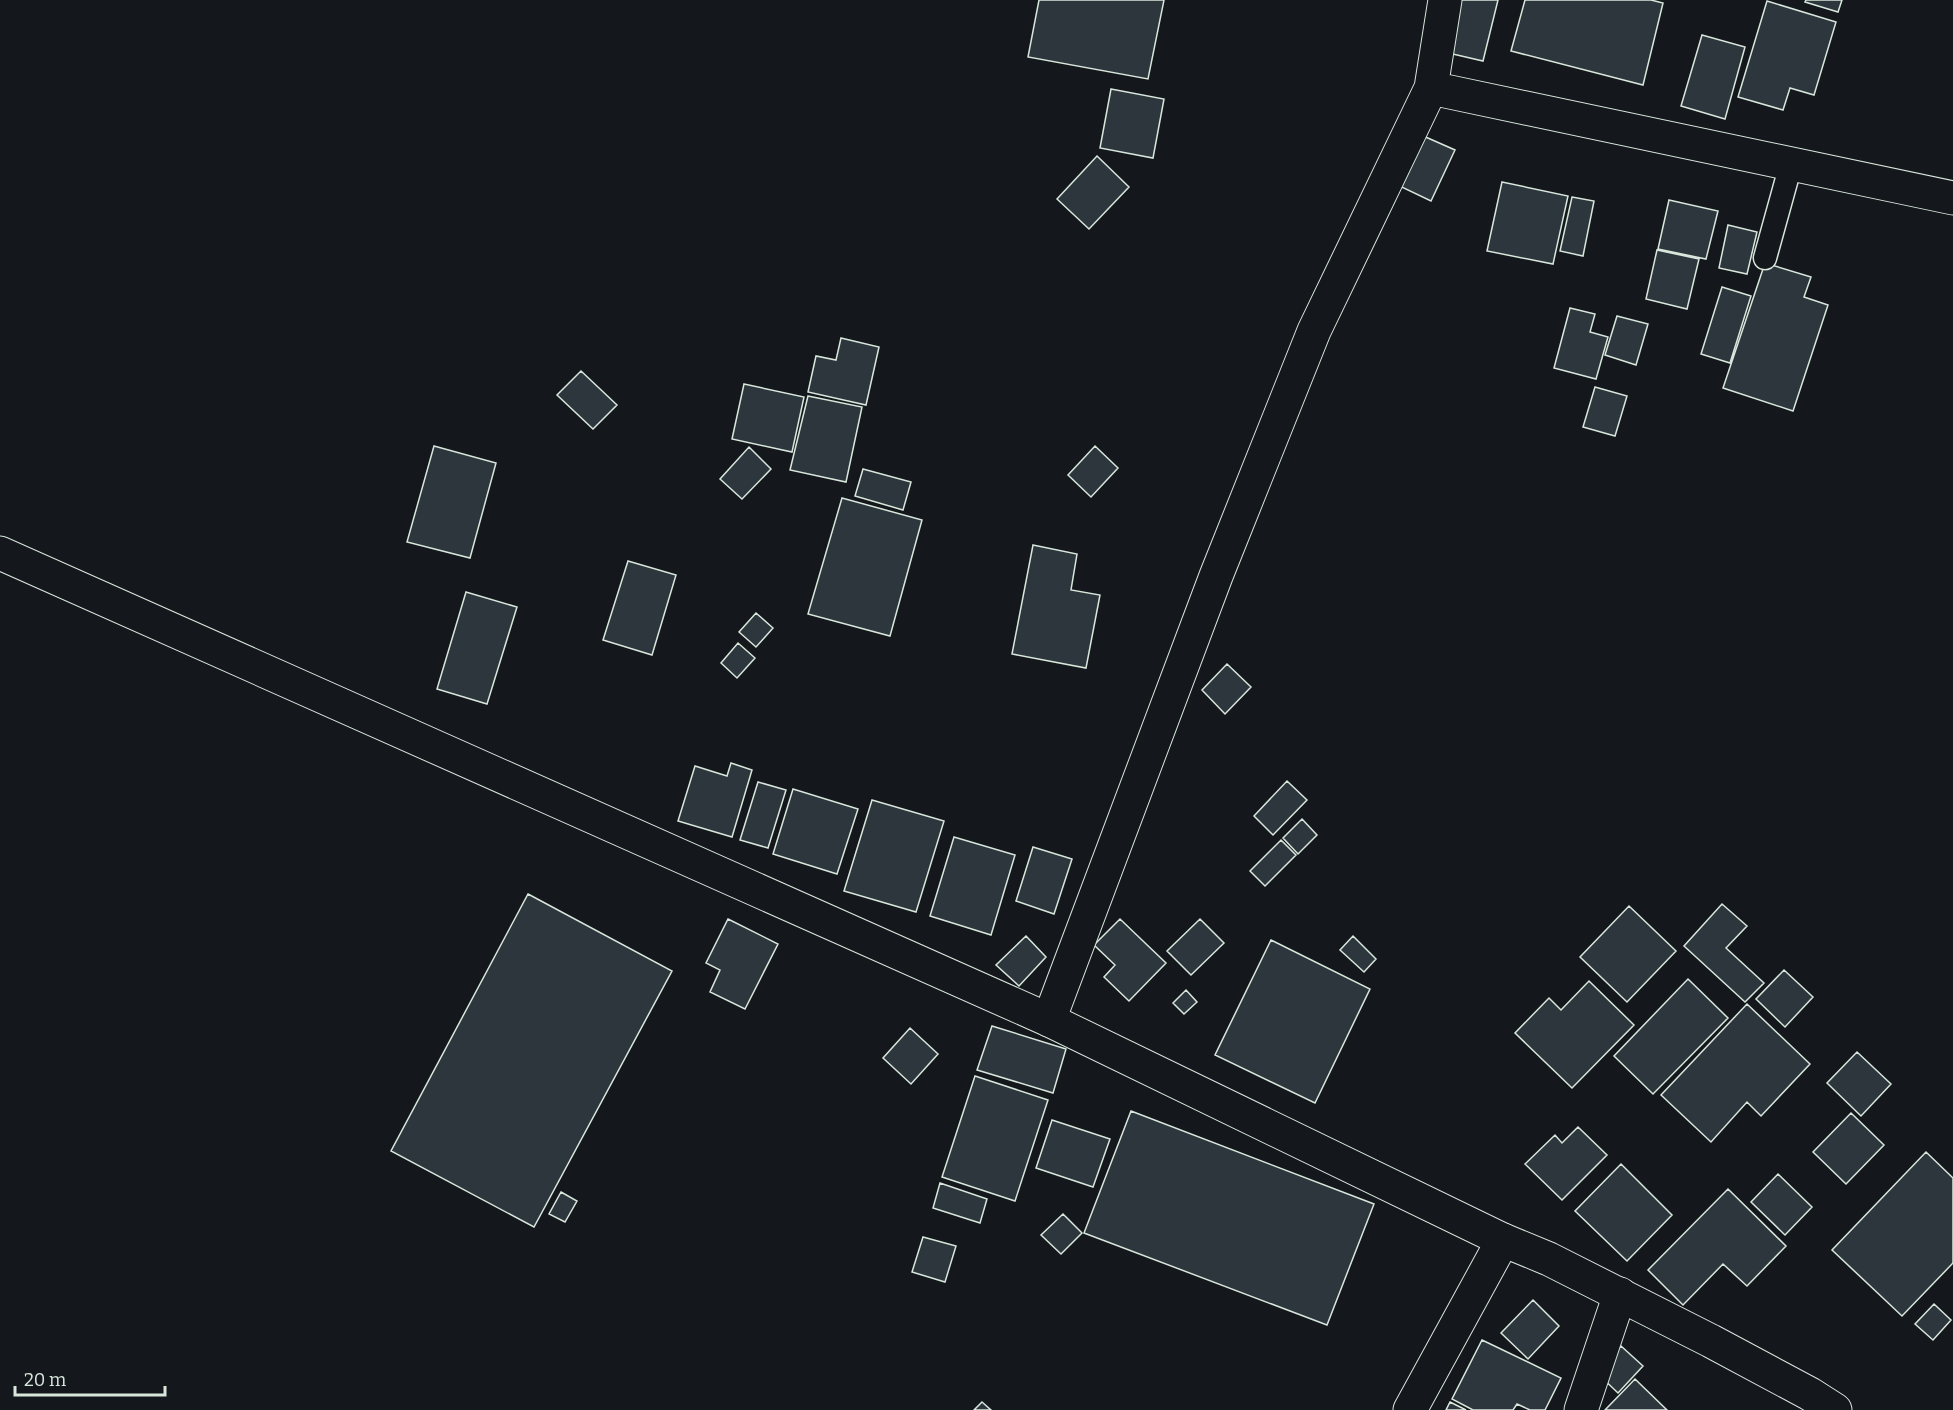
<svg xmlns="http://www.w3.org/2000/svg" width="1953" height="1410" font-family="Bitter,serif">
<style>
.building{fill:#2c363c;stroke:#d8e6dc;stroke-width:1.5}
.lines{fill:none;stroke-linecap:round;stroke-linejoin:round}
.lane-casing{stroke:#d8e6dc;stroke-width:25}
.street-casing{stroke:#d8e6dc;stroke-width:35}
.secondary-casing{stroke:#d8e6dc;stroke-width:35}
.lane{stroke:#14181c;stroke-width:22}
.street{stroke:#14181c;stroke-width:33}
.secondary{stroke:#14181c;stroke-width:33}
</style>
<rect width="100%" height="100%" fill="#14181c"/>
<!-- building -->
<path class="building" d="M 1039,0 L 1164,0 L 1148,79 L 1028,57 Z
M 1456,0 L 1498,0 L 1483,61 L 1444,52 Z
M 1525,0 L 1651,0 L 1663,3 L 1643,85 L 1511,51 Z
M 1806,0 L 1842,0 L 1838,12 L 1805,2 Z
M 1767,1 L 1836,22 L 1814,95 L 1790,88 L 1783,110 L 1738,97 Z
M 1702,35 L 1745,47 L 1725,119 L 1681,106 Z
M 1111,89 L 1164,99 L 1153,158 L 1100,148 Z
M 1412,131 L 1455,150 L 1431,201 L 1389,181 Z
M 1097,156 L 1129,187 L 1089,229 L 1057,199 Z
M 1502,182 L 1568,196 L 1553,264 L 1487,251 Z
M 1572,197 L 1594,201 L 1583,256 L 1560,251 Z
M 1669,200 L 1718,211 L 1706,259 L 1658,249 Z
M 1728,225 L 1757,232 L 1747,274 L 1719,268 Z
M 1657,250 L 1699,259 L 1687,309 L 1646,299 Z
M 1765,263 L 1811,277 L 1804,297 L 1828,305 L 1793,411 L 1723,388 Z
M 1722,287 L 1751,296 L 1730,363 L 1701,354 Z
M 1570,308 L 1595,314 L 1590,332 L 1608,337 L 1596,379 L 1554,368 Z
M 1617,316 L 1648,324 L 1636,365 L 1605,355 Z
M 841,338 L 879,347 L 866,405 L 808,392 L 816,356 L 836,360 Z
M 581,371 L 617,405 L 593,429 L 557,395 Z
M 744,384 L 804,397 L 792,452 L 732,439 Z
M 1595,387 L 1627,396 L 1615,436 L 1583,427 Z
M 808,396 L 862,407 L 846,482 L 790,470 Z
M 434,446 L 496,463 L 470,558 L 407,542 Z
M 1095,446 L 1118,468 L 1091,497 L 1068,475 Z
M 749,447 L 771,469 L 742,499 L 720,479 Z
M 863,469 L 911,482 L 903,510 L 855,496 Z
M 842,498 L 922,520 L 890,636 L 808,614 Z
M 1033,545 L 1077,554 L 1071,590 L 1100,595 L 1086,668 L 1012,654 Z
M 628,561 L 676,575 L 652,655 L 603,640 Z
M 466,592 L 517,607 L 487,704 L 437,689 Z
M 756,613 L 773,628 L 756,647 L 739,632 Z
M 738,643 L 755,658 L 737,678 L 721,663 Z
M 1227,664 L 1251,687 L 1225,714 L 1202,690 Z
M 731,763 L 752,770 L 732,837 L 678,821 L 695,766 L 727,776 Z
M 1287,781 L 1307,800 L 1273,835 L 1254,816 Z
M 758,782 L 786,790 L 768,848 L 740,840 Z
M 793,789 L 858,809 L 837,874 L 773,854 Z
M 872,800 L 944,821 L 916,912 L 844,891 Z
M 1302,819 L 1317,835 L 1298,854 L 1283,838 Z
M 954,837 L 1015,855 L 991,935 L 930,916 Z
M 1281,840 L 1296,855 L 1265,886 L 1250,871 Z
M 1033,847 L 1072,859 L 1054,914 L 1016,901 Z
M 528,894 L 672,971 L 534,1227 L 391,1151 Z
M 1722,904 L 1747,926 L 1726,948 L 1764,983 L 1745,1002 L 1684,946 Z
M 1629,906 L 1676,951 L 1627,1002 L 1580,957 Z
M 728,919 L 778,944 L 745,1009 L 710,992 L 720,970 L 706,963 Z
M 1120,919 L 1166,963 L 1129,1001 L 1104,977 L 1115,965 L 1094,945 Z
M 1200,919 L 1224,943 L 1191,975 L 1167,951 Z
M 1026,936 L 1046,957 L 1019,986 L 996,965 Z
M 1353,936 L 1376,959 L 1364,972 L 1340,950 Z
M 1271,940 L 1370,989 L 1315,1103 L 1215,1055 Z
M 1784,970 L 1813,997 L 1785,1027 L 1756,999 Z
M 1688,979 L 1728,1018 L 1653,1094 L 1614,1056 Z
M 1589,981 L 1634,1025 L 1572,1088 L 1515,1033 L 1549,998 L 1561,1010 Z
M 1186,990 L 1197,1002 L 1184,1014 L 1173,1003 Z
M 1747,1004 L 1810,1064 L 1761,1116 L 1747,1102 L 1711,1142 L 1661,1095 Z
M 992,1026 L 1066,1049 L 1053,1093 L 977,1070 Z
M 910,1028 L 938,1054 L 911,1084 L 883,1058 Z
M 1857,1052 L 1891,1084 L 1861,1116 L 1827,1083 Z
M 975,1076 L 1048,1100 L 1015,1201 L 942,1177 Z
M 1131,1111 L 1374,1204 L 1327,1325 L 1084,1233 Z
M 1851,1113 L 1884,1145 L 1846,1184 L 1813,1152 Z
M 1052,1120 L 1110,1139 L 1093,1187 L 1036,1168 Z
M 1578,1127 L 1607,1155 L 1562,1200 L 1525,1164 L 1555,1135 L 1562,1143 Z
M 1926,1152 L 1953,1178 L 1953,1263 L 1902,1316 L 1832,1250 Z
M 1621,1164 L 1672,1215 L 1627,1261 L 1575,1211 Z
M 1778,1174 L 1812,1207 L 1785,1235 L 1751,1202 Z
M 940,1183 L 987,1199 L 980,1223 L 933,1208 Z
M 1728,1189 L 1786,1246 L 1747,1286 L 1723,1264 L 1683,1305 L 1648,1270 Z
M 561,1192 L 577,1201 L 565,1222 L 549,1214 Z
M 1063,1214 L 1082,1233 L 1061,1254 L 1041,1235 Z
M 923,1237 L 956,1246 L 945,1282 L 912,1272 Z
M 1533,1300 L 1559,1326 L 1528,1359 L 1501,1333 Z
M 1934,1304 L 1951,1320 L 1933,1340 L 1915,1324 Z
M 1482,1340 L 1561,1378 L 1545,1410 L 1530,1410 L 1517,1404 L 1513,1410 L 1473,1410 L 1452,1399 Z
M 1621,1346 L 1643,1366 L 1618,1393 L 1596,1372 Z
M 1635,1379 L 1667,1410 L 1605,1410 Z
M 982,1402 L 991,1410 L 974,1410 Z
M 1450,1402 L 1466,1410 L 1446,1410 Z"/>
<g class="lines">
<defs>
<path id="lane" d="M 1765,258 L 1791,164"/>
<path id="street" d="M 1431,88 L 1953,198
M 1049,1020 L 1216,576 L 1314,331 L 1431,88 L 1445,0
M 1410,1410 L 1503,1240
M 1581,1410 L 1620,1294"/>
<path id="secondary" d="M 0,553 L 1049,1020 L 1503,1240 L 1549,1259 L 1711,1341 L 1810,1394 L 1835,1410"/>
</defs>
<!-- lane casing -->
<use href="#lane" class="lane-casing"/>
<!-- street casing -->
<use href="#street" class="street-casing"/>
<!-- secondary casing -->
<use href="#secondary" class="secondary-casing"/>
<!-- lane -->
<use href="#lane" class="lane"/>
<!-- street -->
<use href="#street" class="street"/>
<!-- secondary -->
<use href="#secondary" class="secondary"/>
</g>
<!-- scale -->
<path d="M15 1386v9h150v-9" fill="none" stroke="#d8e6dc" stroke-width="3"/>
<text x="24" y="1386" font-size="18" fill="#d8e6dc" stroke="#14181c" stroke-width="4.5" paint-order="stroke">20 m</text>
</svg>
